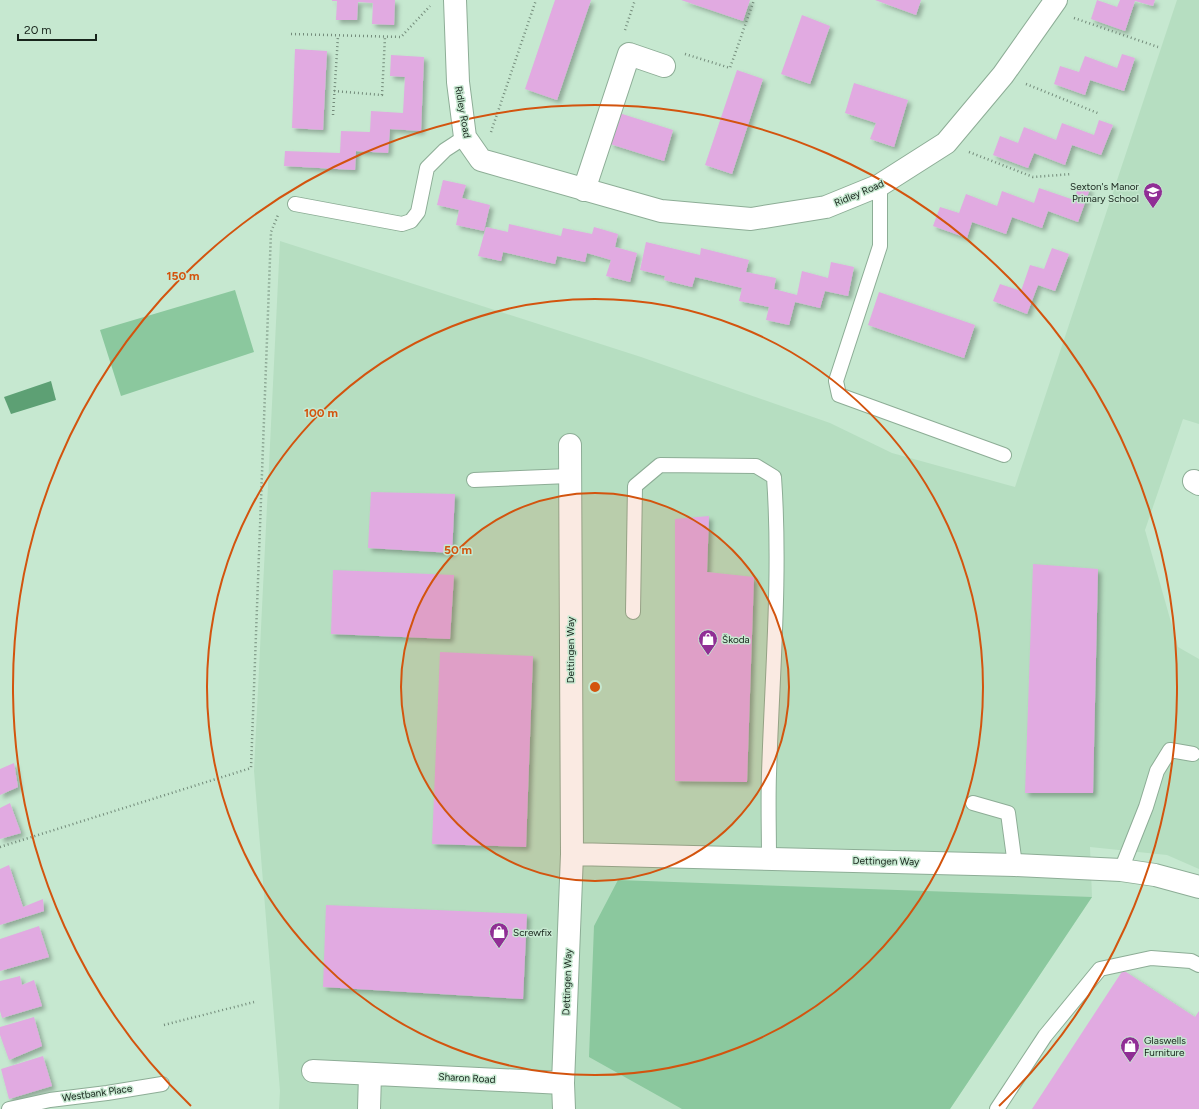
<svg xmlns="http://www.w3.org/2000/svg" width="1199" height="1109" font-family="Figtree,sans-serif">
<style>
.built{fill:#b6dec1}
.green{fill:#8bc89e}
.water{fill:#5da074}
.building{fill:#e1aae1;filter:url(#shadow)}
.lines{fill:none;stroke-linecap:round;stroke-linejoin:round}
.lane-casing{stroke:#8dad96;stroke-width:16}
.street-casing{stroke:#8dad96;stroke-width:24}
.path{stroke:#738b7a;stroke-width:2.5;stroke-dasharray:1 3;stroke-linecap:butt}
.lane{stroke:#fff;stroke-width:14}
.street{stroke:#fff;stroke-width:22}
.ring{fill:none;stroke:#d3540e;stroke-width:2}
.labels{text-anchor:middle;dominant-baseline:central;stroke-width:3;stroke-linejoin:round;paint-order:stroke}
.street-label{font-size:10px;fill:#17241b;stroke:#c6e8d0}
.poi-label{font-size:10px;fill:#17241b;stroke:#c6e8d0;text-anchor:start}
.centre{fill:#d3540e;stroke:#c6e8d0;stroke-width:2}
.ring-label{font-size:12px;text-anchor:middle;font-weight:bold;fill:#d3540e;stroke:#c6e8d0;stroke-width:3;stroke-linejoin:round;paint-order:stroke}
</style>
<defs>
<filter id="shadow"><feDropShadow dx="3.5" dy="3.5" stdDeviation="2" flood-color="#0004"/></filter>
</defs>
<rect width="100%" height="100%" fill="#c6e8d0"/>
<!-- built -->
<path class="built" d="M 1177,0 L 1199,0 L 1199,424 L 1183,419 L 1145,530 L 1178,647 L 1199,659 L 1199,869 L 1167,855 L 1090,847 L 1092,897 L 950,1109 L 279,1109 L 280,1091 L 254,771 L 280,241 L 641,357 L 830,423 L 892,453 L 1015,487 Z"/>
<!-- green -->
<path class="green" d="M 235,290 L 254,352 L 121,396 L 100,330 Z
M 618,880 L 1092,897 L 950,1109 L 682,1109 L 589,1057 L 594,926 Z"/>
<!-- water -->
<path class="water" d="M 51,381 L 56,400 L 11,414 L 4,397 Z"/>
<!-- building -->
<path class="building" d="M 332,0 L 395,0 L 394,25 L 372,24 L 373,3 L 358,2 L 357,20 L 336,20 L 337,1 L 332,1 Z
M 555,0 L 591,0 L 557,100 L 525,89 Z
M 681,0 L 750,0 L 743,21 Z
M 875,0 L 921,0 L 916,15 Z
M 1097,0 L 1117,7 L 1120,0 L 1155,0 L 1153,6 L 1135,1 L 1125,31 L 1091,19 Z
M 802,15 L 830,26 L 810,84 L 781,74 Z
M 295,49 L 327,51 L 323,130 L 292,128 Z
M 1122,54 L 1135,58 L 1124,91 L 1090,80 L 1085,95 L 1054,84 L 1060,66 L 1079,72 L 1085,56 L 1117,68 Z
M 391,55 L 424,57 L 421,131 L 390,129 L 388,153 L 356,151 L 355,170 L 284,166 L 285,151 L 340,153 L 341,131 L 370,132 L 371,111 L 403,113 L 405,77 L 390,76 Z
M 737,70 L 763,79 L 732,174 L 705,165 Z
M 854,83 L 908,100 L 894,147 L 870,139 L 876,123 L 845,113 Z
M 619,113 L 673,130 L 664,161 L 610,144 Z
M 1099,120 L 1113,125 L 1101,155 L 1072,145 L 1065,165 L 1034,153 L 1028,168 L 993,155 L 1000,136 L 1018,143 L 1024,127 L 1056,140 L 1062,123 L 1094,135 Z
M 443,180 L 466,185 L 462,198 L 490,205 L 484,231 L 456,225 L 459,210 L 437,205 Z
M 1079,185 L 1090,189 L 1078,222 L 1048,211 L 1042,228 L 1012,217 L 1006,234 L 972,222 L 967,238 L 933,226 L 940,207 L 959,213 L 966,194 L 997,206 L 1002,191 L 1034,203 L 1039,188 L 1074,200 Z
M 509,224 L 561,236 L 563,228 L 592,234 L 594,227 L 618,234 L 615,247 L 637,253 L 630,282 L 606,276 L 611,260 L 587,253 L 585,262 L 557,256 L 555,264 L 503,252 L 501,261 L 478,256 L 486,227 L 508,232 Z
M 646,242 L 700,255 L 701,248 L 749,260 L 746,272 L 776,278 L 774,289 L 797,295 L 802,271 L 828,278 L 831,262 L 854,267 L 848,296 L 825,291 L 820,308 L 795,302 L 789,325 L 766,320 L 769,307 L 739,301 L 742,288 L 695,277 L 692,287 L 664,280 L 665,276 L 640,270 Z
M 1052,248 L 1069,254 L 1055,291 L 1038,285 L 1027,314 L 993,301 L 1000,284 L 1021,291 L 1030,265 L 1044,269 Z
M 879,292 L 975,325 L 964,358 L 868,325 Z
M 371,492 L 455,494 L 452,553 L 368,548 Z
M 709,516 L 707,572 L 754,577 L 747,782 L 675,781 L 675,519 Z
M 1033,564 L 1098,569 L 1093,793 L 1025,793 Z
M 333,570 L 454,575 L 450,639 L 331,634 Z
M 440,652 L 533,656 L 526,847 L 432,844 Z
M 14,763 L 18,787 L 0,795 L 0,769 Z
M 10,803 L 21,833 L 0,839 L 0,808 Z
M 9,865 L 23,907 L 43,899 L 44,911 L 0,925 L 0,869 Z
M 326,905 L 527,914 L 523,999 L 323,987 Z
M 39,926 L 49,957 L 0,971 L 0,939 Z
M 1123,970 L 1195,1017 L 1199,1011 L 1199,1109 L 1032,1109 Z
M 20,976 L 22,985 L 34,980 L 42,1006 L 2,1018 L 0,1011 L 0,981 Z
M 34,1017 L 42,1046 L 9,1060 L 0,1035 L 0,1027 Z
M 43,1056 L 52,1086 L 9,1099 L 1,1069 Z"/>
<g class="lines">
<defs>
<path id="lane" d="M 880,185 L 880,246 L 836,381 L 839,395 L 1004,455
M 295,204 L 402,224 L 411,221 L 418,212 L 427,168 L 445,150 L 465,137
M 474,480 L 569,476
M 633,612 L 635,486 L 660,465 L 756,466 L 774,477 C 781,576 772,675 769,774 C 768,802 769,830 769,859
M 973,803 L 1008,813 L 1015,865
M 1121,870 L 1146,807 L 1157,771 L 1170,750 L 1193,754
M 9,1109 L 50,1100 L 107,1093 L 162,1084
M 997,1109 L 1045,1036 L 1100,969 L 1151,958 L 1191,961 L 1199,965"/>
<path id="street" d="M 455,0 L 458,82 L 465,137 L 481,160 L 661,211 L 751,219 L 826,207 L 880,185 L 946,143 L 1003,75 L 1056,0
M 584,190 L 629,54 L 664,66
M 1194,481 L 1199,484
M 572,854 L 1015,865 L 1121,870 L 1155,875 L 1199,887
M 313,1071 L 563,1083
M 369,1109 L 370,1074
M 564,1109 L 563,1083 L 572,854 L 570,445"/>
</defs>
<!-- lane casing -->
<use href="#lane" class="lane-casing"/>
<!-- street casing -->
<use href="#street" class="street-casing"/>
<!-- path -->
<path class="path" d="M 1074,18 L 1158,47
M 625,30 L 635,0
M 291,34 L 401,37 L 430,6
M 685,54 L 730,68 L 754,0
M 1026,84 L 1100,114
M 334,91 L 382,95 L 385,37
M 333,115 L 338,36
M 491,132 L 536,0
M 969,152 L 1033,177 L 1072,174
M 0,847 L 251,768 L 271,232 L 278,215
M 164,1025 L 254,1002"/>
<!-- lane -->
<use href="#lane" class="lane"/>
<!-- street -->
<use href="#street" class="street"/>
</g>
<!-- distance rings -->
<circle cx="595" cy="687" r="194" fill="#d3540e" fill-opacity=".12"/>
<g class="ring">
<circle cx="595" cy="687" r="194"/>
<circle cx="595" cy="687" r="388"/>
<path d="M191 1106A582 582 0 1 1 999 1106"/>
</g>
<!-- icons -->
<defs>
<symbol id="school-pin" viewBox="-11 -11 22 30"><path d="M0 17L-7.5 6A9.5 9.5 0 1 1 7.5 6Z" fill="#902e95" stroke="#c6e8d0"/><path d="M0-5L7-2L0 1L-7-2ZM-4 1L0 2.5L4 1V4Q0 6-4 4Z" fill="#fff"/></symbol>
<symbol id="shop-pin" viewBox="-11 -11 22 30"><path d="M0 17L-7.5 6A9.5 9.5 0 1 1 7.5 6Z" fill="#902e95" stroke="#c6e8d0"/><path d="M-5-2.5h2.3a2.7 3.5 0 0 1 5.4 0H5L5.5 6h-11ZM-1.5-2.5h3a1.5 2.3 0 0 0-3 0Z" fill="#fff"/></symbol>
</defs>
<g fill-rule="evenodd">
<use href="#school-pin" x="1142" y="181" width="22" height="30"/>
<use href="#shop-pin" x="697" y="628" width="22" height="30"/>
<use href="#shop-pin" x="488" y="921" width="22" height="30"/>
<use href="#shop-pin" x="1119" y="1035" width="22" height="30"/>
</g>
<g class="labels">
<!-- street labels -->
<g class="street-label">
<text transform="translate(463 112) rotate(80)">Ridley Road</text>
<text transform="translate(859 193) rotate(-23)">Ridley Road</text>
<text transform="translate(570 650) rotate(-90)">Dettingen Way</text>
<text transform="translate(886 861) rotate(1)">Dettingen Way</text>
<text transform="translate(567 982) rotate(-88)">Dettingen Way</text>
<text transform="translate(467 1078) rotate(3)">Sharon Road</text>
<text transform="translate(97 1093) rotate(-8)">Westbank Place</text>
</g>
<!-- poi labels -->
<g class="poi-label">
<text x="1139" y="186" text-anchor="end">Sexton's Manor<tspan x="1139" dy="12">Primary School</tspan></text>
<text x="722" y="639">Škoda</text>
<text x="513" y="932">Screwfix</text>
<text x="1144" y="1040">Glaswells<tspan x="1144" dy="12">Furniture</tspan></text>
</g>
</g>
<circle cx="595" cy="687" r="6" class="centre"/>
<g class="ring-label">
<text x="183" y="280">150 m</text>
<text x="321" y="417">100 m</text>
<text x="458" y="554">50 m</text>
</g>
<!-- scale -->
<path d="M18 34v6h78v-6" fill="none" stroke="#17241b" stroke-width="2"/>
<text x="24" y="34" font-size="12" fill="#17241b" stroke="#c6e8d0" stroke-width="3" paint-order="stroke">20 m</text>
</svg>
